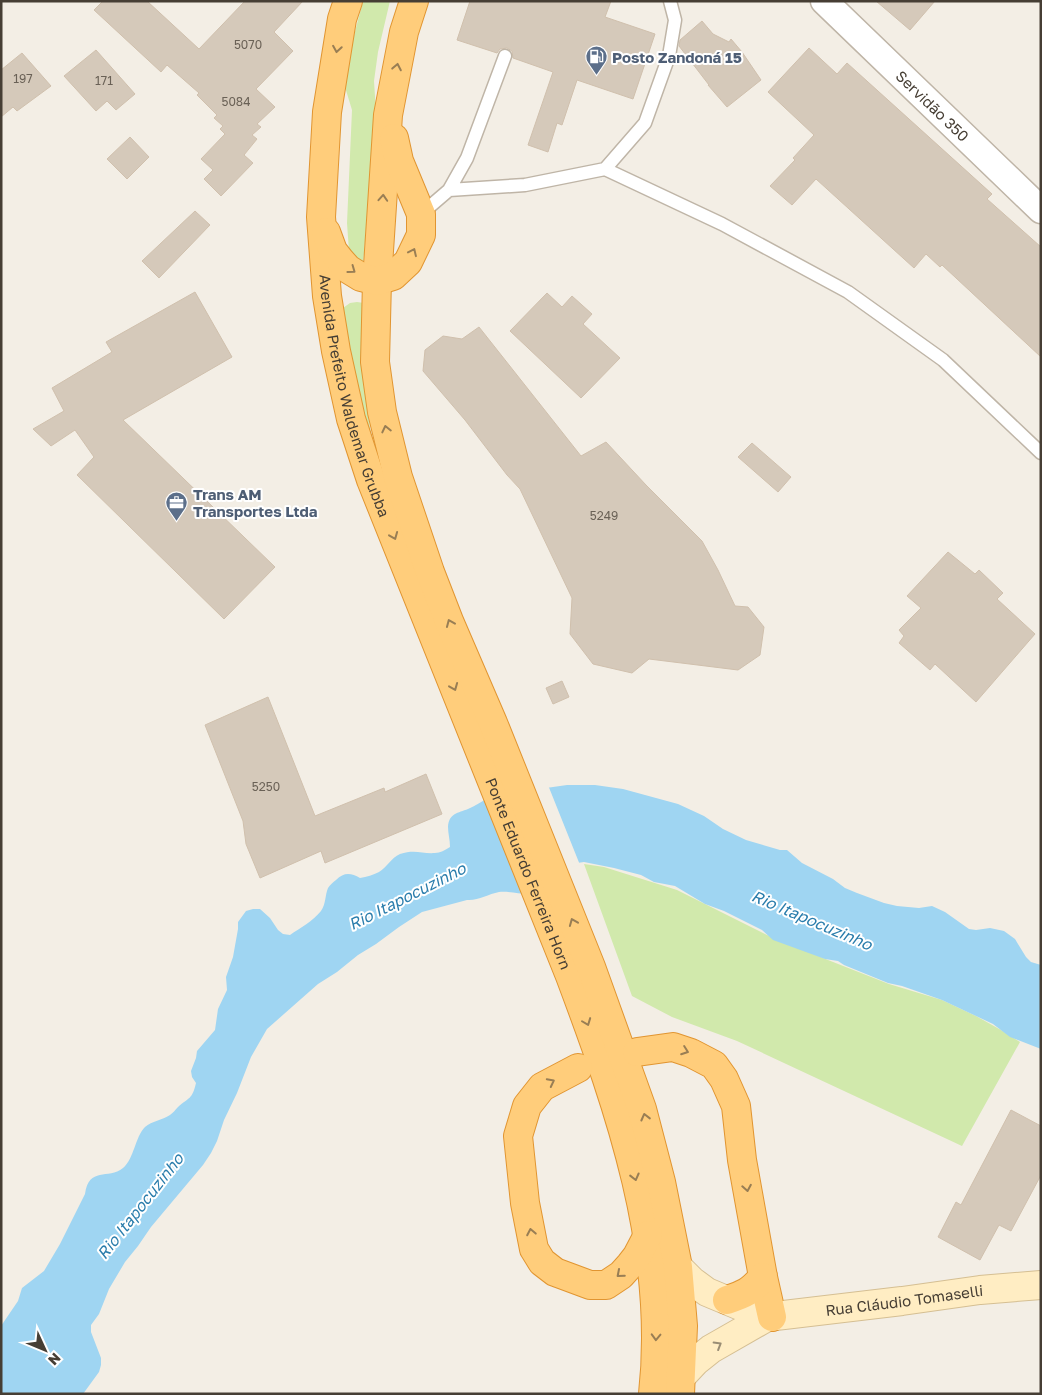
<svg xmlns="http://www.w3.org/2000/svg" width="1042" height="1395" font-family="'Golos Text',sans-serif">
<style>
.green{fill:#d1e9ac}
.water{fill:#9fd5f2}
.pier{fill:#f3eee5}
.building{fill:#d5c9ba;stroke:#d0c0ad}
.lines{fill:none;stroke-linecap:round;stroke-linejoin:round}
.service-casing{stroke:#bfb5a7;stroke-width:15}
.minor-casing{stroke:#bfb5a7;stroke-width:29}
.secondary-casing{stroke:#d5bf93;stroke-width:30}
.trunk-casing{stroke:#e19531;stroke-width:30}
.service{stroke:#fff;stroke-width:12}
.minor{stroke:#fff;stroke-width:26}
.secondary{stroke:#ffedc3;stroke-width:28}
.trunk{stroke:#ffcd7b;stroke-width:28}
.oneway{stroke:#997e54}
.oneway2{stroke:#998d74}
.labels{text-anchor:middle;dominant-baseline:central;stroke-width:4;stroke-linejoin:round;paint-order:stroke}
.number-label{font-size:12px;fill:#6a6156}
.service-label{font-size:15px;font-weight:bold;fill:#4e5e75;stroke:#fff;text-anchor:start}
.street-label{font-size:15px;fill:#463e34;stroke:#fff}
.water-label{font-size:16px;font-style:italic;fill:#2a7dac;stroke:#fff}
</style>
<rect width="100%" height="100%" fill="#f3eee5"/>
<!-- green -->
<path class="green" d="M 363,1 L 390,1 L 378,52 L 374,81 L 376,112 L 363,265 L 349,251 L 347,223 L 352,110 L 345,87 L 351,47 Z
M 357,302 L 364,303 L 362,352 L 366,401 L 373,448 L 360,403 L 349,354 L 343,308 L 350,303 Z
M 584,864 L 604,867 L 677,890 L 767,935 L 828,960 L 889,984 L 942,1000 L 976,1016 L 1001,1030 L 1020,1042 L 962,1146 L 737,1041 L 672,1017 L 632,996 Z"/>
<!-- water -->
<path class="water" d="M 567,785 L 595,785 L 623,789 L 678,804 L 704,816 L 723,829 L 746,840 L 780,850 L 787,850 L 802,863 L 833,879 L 845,888 L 857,893 L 884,903 L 897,906 L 919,908 L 932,906 L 945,912 L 969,929 L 976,930 L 990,928 L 1004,931 L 1015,939 L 1026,957 L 1031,962 L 1041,965 L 1041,1049 L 1010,1037 L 993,1024 L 942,1000 L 902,986 L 888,983 L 844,965 L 838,961 L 825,959 L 773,940 L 762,930 L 724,911 L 705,904 L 675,886 L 654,882 L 641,875 L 614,868 L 584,862 L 570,864 L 546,788 Z
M 490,797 L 528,894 C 519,894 508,891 499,892 C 488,894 478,901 467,900 L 422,912 L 399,927 L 376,944 L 358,955 L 337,972 L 318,984 L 267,1029 L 251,1057 L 237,1093 L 224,1120 L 217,1141 L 211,1153 L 203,1165 L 151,1227 L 138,1246 L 125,1262 L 109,1289 L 99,1314 L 91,1325 L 91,1332 L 101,1358 L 101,1365 L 99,1372 L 83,1394 L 1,1394 L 1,1326 L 18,1301 L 22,1288 L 44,1271 L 60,1244 L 85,1194 C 89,1166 108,1180 123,1168 C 134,1159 135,1137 145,1127 C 152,1121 162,1120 170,1115 C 173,1113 175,1110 178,1107 C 189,1097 192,1100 196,1083 L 192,1077 L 191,1071 L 196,1058 L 197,1051 L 215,1030 L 218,1009 L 227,990 L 226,977 L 233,957 L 238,929 L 238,922 L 246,911 L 253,909 L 260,909 L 270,918 L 278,930 L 283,934 L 290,935 C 300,928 313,921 321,911 C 326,904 325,895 328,888 C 330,885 333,882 336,880 C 344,872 351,873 360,878 C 367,877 373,875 379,872 C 387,867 391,858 400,854 C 415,849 422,854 435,853 C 440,853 445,850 450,847 C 450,840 448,833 448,827 C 449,813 458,813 468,809 C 475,806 482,801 490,797 Z"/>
<!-- pier -->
<path class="pier" d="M 535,784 L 548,785 L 580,865 L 571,867 L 556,881 L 517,787 Z"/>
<!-- building -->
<path class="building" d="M 103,1 L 147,1 L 199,49 L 245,1 L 303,1 L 274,32 L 293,51 L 256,89 L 275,107 L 257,124 L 261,127 L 252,135 L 257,139 L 244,155 L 253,163 L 221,196 L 204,179 L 213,170 L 201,159 L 225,134 L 220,129 L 223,126 L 214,118 L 217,115 L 197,95 L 199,93 L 167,65 L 161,72 L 94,10 Z
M 470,1 L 611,1 L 605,17 L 655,34 L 633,99 L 577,80 L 562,125 L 557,123 L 548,152 L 528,145 L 553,72 L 513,58 L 512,51 L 507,48 L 500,49 L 497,53 L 457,40 Z
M 876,1 L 935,1 L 910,30 Z
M 702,21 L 713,34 L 729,42 L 731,39 L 742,52 L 761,80 L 727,107 L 708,85 L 709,85 L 679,46 L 680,40 Z
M 809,48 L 837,74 L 847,63 L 992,194 L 987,199 L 1041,247 L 1041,357 L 942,265 L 940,267 L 926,254 L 914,268 L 816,179 L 792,205 L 770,186 L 795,160 L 793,158 L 814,135 L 768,92 Z
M 96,50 L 135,94 L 116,110 L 107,101 L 96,111 L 64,76 Z
M 22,53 L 51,86 L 17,111 L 13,107 L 1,117 L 1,70 Z
M 130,137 L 149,157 L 127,179 L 107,159 Z
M 195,211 L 210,225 L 159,278 L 142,261 Z
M 195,292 L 232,357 L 123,420 L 275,567 L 224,619 L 77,475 L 94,457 L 75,430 L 51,446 L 33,429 L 64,411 L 52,388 L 112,352 L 106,342 Z
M 547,293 L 562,307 L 572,296 L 592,314 L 583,324 L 620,358 L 581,398 L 510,331 Z
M 479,327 L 581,456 L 606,442 L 646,485 L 702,541 L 718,570 L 735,606 L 748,607 L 764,627 L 760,655 L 738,670 L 649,659 L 632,673 L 593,664 L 570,634 L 572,598 L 520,489 L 507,475 L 465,420 L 423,371 L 425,350 L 443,336 L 462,339 Z
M 752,443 L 791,477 L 778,492 L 738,457 Z
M 948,552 L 975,574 L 979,570 L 1003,593 L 997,599 L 1035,634 L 976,702 L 935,664 L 930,670 L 899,643 L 904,636 L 899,630 L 921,608 L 907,596 Z
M 562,681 L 569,697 L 553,704 L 546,688 Z
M 268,697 L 315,816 L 384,788 L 385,792 L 426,774 L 442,814 L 325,863 L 321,851 L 260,878 L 246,844 L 243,821 L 205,725 Z
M 1011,1110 L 1041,1126 L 1041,1175 L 1011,1231 L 999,1225 L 980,1260 L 938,1237 L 956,1202 L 961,1205 Z"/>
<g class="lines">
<defs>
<path id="service" d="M 605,169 L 722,224 L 848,292 L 943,360 L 1041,453
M 449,190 L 525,185 L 605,169 L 645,123 L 669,56 L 675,20 L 670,1
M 421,214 L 449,190 L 467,158 L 505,56"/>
<g id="minor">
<path id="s1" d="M 824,1 L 1041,210"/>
</g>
<g id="secondary">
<path d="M 678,1267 L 692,1281 L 707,1292 L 750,1310"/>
<path id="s2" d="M 681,1377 L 696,1361 L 711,1349 L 767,1317 L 902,1301 L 980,1290 L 1041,1285"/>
</g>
<g id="trunk">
<path id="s3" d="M 348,1 L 342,19 L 327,112 L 321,217 L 327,296 L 336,351 L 351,419 L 371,480 L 570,976 C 620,1109 669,1250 653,1394"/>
<path d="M 414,1 L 404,32 L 388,115 L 377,281 L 375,362 L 382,412 L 398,477 L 430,572 L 449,621 L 493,723 L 591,967 L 642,1109 L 661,1182 L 678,1267 L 683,1326 L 680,1394"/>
<path d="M 326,232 L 333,251 L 340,260 L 348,269 L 361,277 L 377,281 L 393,276 L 408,262 L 421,235 L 421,214 L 399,161 L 394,138"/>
<path d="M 637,1052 L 673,1047 L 691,1053 L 714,1065 L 724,1079 L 736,1106 L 742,1160 L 763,1277 L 772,1317"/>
<path d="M 578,1068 L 542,1087 L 527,1106 L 518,1136 L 525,1203 L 534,1249 L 542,1262 L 555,1272 L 590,1285 L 606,1285 L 621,1275 L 630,1265 L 637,1256 L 648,1235"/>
<path d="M 727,1300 C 745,1294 750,1292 763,1277"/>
</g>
</defs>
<!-- service casing -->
<use href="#service" class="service-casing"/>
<!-- minor casing -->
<use href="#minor" class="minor-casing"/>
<!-- secondary casing -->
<use href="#secondary" class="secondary-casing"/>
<!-- trunk casing -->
<use href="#trunk" class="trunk-casing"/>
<!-- service -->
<use href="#service" class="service"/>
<!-- minor -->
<use href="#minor" class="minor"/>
<!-- secondary -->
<use href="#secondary" class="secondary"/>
<!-- trunk -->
<use href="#trunk" class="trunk"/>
</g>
<!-- one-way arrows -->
<defs><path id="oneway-chevron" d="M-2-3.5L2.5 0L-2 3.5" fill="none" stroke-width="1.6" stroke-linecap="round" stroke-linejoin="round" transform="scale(1.25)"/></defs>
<g class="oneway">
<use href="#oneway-chevron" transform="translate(337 49) rotate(99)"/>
<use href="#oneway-chevron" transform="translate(397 67) rotate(-79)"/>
<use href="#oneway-chevron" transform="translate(383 198) rotate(-86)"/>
<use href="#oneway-chevron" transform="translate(413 252) rotate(-65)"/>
<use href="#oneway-chevron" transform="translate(352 270) rotate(36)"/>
<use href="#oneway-chevron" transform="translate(386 429) rotate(-103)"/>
<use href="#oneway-chevron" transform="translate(394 536) rotate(68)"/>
<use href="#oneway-chevron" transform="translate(450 623) rotate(-113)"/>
<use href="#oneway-chevron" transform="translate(454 687) rotate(68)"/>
<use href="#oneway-chevron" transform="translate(573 922) rotate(-112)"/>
<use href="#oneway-chevron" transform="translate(587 1022) rotate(69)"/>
<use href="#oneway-chevron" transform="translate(685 1051) rotate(20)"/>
<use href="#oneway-chevron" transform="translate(551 1082) rotate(-27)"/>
<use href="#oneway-chevron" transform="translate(645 1117) rotate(-104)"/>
<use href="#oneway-chevron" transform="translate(635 1177) rotate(76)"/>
<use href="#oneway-chevron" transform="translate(747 1188) rotate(80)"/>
<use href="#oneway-chevron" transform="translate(531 1232) rotate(-101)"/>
<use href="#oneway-chevron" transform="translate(620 1274) rotate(139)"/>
<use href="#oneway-chevron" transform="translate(656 1337) rotate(92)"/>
</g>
<use class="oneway2" href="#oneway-chevron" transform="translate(718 1345) rotate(-31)"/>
<!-- icons -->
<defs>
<symbol id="fuel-pin" viewBox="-11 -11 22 30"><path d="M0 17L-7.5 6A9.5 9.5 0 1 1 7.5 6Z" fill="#5c6f8a" stroke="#fff"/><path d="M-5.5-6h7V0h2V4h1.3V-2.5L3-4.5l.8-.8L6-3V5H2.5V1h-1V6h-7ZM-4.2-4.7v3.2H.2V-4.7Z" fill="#fff"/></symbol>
<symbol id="office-pin" viewBox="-11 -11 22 30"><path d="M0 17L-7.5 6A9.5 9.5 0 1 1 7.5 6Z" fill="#5c6f8a" stroke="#fff"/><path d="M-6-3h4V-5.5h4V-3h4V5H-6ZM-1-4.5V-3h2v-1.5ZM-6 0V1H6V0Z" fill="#fff"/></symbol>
</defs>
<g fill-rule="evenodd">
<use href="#fuel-pin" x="584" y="44" width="25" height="34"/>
<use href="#office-pin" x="164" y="490" width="25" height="34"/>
</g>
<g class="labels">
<!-- number labels -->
<g class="number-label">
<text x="248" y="44">5070</text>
<text x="23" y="78">197</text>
<text x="104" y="80">171</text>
<text x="236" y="101">5084</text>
<text x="604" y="515">5249</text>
<text x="266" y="786">5250</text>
</g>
<!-- service labels -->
<g class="service-label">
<text x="612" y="57">Posto Zandoná 15</text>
<text x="193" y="494">Trans AM<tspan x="193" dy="17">Transportes Ltda</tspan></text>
</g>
<!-- street labels -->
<g class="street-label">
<text stroke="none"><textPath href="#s1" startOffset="151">Servidão 350</textPath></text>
<text stroke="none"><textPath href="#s3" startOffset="401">Avenida Prefeito Waldemar Grubba</textPath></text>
<text stroke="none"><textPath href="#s3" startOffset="911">Ponte Eduardo Ferreira Horn</textPath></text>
<text stroke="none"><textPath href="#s2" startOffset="244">Rua Cláudio Tomaselli</textPath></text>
</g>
<!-- water labels -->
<g class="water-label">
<text transform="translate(407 896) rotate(-27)">Rio Itapocuzinho</text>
<text transform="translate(812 920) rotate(23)">Rio Itapocuzinho</text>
<text transform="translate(140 1206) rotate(-52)">Rio Itapocuzinho</text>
</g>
</g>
<!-- border -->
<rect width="1042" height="1395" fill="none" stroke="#463e34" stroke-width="5"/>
<!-- north arrow -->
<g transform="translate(45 1350) rotate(134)" stroke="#ffffff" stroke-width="4" paint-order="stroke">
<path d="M0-4L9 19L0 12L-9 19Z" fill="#463e34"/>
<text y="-8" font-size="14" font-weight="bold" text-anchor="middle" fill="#463e34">N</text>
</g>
</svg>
